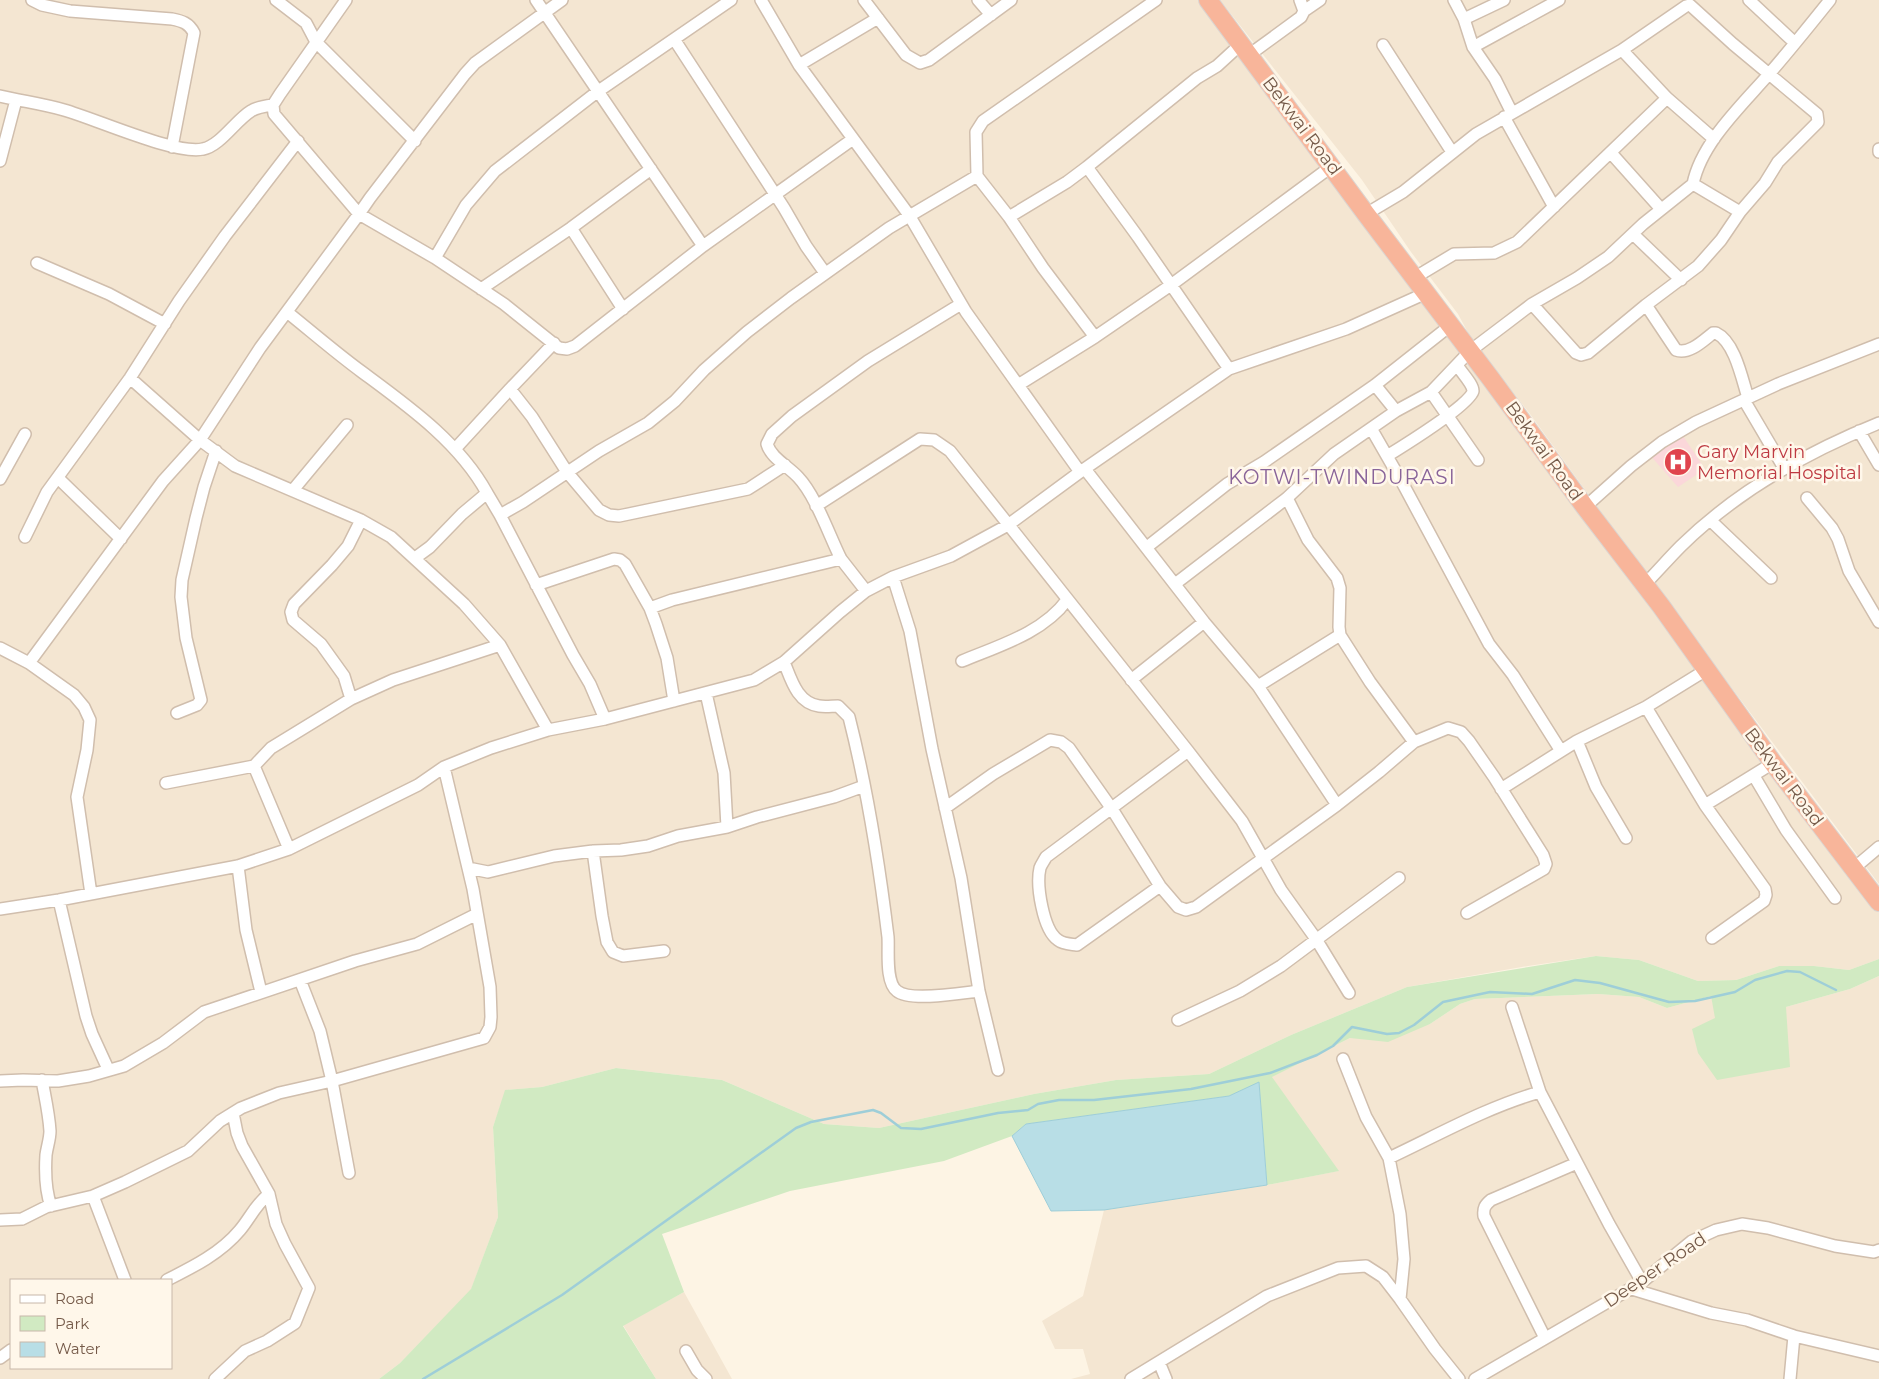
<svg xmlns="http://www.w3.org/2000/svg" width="1879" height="1379" font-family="Montserrat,sans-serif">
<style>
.residential{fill:#f4e6d2;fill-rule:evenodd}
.medical{fill:#fbd7da}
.green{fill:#d1eac2}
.water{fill:#b8dee6;stroke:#9eced8}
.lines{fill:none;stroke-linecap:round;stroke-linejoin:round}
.stream{stroke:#9eced8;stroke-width:2.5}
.minor-casing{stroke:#d0bead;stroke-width:14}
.highway-casing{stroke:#dbd4d0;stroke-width:20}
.minor{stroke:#fff;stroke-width:11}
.highway{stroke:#f8b59a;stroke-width:18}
.labels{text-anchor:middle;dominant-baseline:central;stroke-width:5;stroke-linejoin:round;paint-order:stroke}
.street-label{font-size:18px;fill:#755a49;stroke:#fff7ea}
.health-label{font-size:18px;fill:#be3a42;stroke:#fff7ea;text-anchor:start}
.quarter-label{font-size:20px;letter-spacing:1px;fill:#896499;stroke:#fff7ea}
</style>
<rect width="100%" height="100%" fill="#fdf4e4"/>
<!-- residential -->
<path class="residential" d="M 0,0 L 1203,0 L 1879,908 L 1879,959 L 1849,970 L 1814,966 L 1779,966 L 1736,980 L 1698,981 L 1639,960 L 1596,956 L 1528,966 L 1407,987 L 1291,1035 L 1209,1074 L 1116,1080 L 1034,1094 L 879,1128 L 824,1124 L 722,1080 L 616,1068 L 542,1087 L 506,1090 L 493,1127 L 498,1217 L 471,1290 L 400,1363 L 379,1379 L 0,1379 ZM 11,1280 L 171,1280 L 171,1368 L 11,1368 Z
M 1220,0 L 1879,0 L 1879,884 L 1652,582 L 1530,414 L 1472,340 L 1458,314 L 1411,252 L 1362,180 Z
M 1879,976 L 1879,1379 L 1071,1379 L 1090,1374 L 1083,1349 L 1055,1349 L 1042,1321 L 1083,1296 L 1104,1210 L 1267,1185 L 1338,1171 L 1271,1077 L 1350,1038 L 1430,1024 L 1460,1004 L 1475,999 L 1598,994 L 1639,997 L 1667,1008 L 1711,996 L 1716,1018 L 1786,1007 L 1850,989 Z
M 684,1292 L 732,1379 L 656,1379 L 623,1325 Z"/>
<!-- medical -->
<path class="medical" d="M 1681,433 L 1705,469 L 1678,487 L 1649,454 Z"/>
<!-- green -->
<path class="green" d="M 1596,956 L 1639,960 L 1698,981 L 1736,980 L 1779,966 L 1814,966 L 1849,970 L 1879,959 L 1879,976 L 1850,989 L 1786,1007 L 1790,1067 L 1717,1080 L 1698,1053 L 1692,1029 L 1715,1018 L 1711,996 L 1667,1008 L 1639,997 L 1598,994 L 1475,999 L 1460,1004 L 1430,1024 L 1388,1042 L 1350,1038 L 1272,1077 L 1339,1171 L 1267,1185 L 1259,1083 L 1229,1096 L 1026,1124 L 1012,1136 L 944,1161 L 790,1191 L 662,1234 L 684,1292 L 623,1326 L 656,1379 L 379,1379 L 400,1363 L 471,1289 L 498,1217 L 493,1127 L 505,1090 L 542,1087 L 616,1068 L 722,1080 L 824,1124 L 879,1128 L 1034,1094 L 1116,1080 L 1209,1074 L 1291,1035 L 1407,987 Z"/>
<!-- water -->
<path class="water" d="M 1259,1082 L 1267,1185 L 1104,1210 L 1051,1211 L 1012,1136 L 1026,1124 L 1229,1096 Z"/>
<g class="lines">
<!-- stream -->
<path class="stream" d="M 423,1379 L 562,1295 L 796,1128 L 811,1122 L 873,1110 L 881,1113 L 901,1128 L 921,1129 L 998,1113 L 1028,1110 L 1038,1104 L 1059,1100 L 1094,1100 L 1191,1089 L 1270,1073 L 1317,1055 L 1333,1046 L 1352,1027 L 1387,1034 L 1399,1033 L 1414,1025 L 1443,1002 L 1490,992 L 1532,994 L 1575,980 L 1600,983 L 1669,1002 L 1695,1001 L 1735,992 L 1755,980 L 1787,971 L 1800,972 L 1836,990"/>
<defs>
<path id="minor" d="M 32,0 L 42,5 L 70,11 L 172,19 C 182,21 189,23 194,33 L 172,147
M 276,0 L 306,23 L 316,42 L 415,141
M 346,0 L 280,94 L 273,105 L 274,114 L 359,214 L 435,258 L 504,304 L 559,348 L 567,349 L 575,346 L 703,246 L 853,139
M 536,0 L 703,246
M 761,0 L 799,65 L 909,215 L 966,312 L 1080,472
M 864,0 L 906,55 L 920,63 L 929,60 L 1011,0
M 978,0 L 991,15
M 1454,0 L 1464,19 L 1473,47 L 1495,79 L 1512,113
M 1749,0 L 1795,43
M 1304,11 L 1320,0
M 1464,19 L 1504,0
M 674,39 L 784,208 L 806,246 L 825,273
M 1383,45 L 1452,152
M 1473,47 L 1559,0
M 1622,50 L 1667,98 L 1714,139
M 1249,55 L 1301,17 L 1304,11 L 1300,0
M 799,65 L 878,18
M 0,96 C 21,101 43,104 64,110 C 96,119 175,155 203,149 C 220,146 236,120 251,111 C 257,107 265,106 273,105
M 1504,117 L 1554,207
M 1879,149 L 1879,152
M 1611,153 L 1661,209
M 0,161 L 16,100
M 1087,167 L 1197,78 L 1217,66 L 1241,44
M 977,176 L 976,132 L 983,121 L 1156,0
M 1693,184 L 1740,212
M 1366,214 L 1403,192 L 1476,134 L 1622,50 L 1686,6 L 1690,5 L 1733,44 L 1817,114 L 1818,122 L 1778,162 L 1765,183 L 1740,212 L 1721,240 L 1698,266 L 1646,305 L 1588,353 L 1581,355 L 1576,353 L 1532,304
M 1009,217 L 1067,182 L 1087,167 L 1138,237 L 1229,369
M 571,228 L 623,309
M 1633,234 L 1681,280
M 435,258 L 466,205 L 495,171 L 597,92 L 731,0
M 37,263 L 109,294 L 165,324
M 1414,278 L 1454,254 L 1494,253 L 1517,242 L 1667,98
M 481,289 L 571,228 L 651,169
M 1646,305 L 1676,350 C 1689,355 1704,340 1713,333 L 1716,333 C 1735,342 1742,379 1748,398
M 287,312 C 312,332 336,353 362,372 C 408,406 459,442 487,493
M 554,343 L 510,389 L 532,417 L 567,472 L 599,510 L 609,515 L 619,516 L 748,489 L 785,465
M 130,378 L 200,440 L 235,466 L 361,520 L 391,537 L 464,604 L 500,645 L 548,730
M 1018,385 L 1095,337 L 1171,285 L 1332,166
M 1375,385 L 1396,411
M 1431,392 L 1478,460
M 1744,400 L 1784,468
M 1372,430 L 1403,484 L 1489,644 L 1513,675 L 1561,751
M 1859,431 L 1879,465
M 455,449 L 510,389
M 1387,456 C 1400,448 1473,403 1473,391 C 1473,384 1461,372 1457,365
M 1085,469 L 1204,622 L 1258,686 L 1337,805
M 58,478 L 121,539
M 0,479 L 25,434
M 293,490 L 347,425
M 1287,498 L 1308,540 L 1337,578 L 1340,588 L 1339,627 L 1340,635 L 1370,682 L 1414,742
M 1807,498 L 1832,528 L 1838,539 L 1849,571 L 1879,622
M 816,506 L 920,439 L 934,440 L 950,451 L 1188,751 L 1242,821 L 1281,890 L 1316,939 L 1349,993
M 1585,507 L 1631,466 L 1662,442 L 1696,422 L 1778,384 L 1879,344
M 500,515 L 573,655 L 590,684 L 605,719
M 1710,520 L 1771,578
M 25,537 L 47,492 L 130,378 L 179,301 L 225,236 L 298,141
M 1147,547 L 1227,484 L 1264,462 L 1375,385 L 1451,325
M 415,558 L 430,547 L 462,514 L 487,493 L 500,515 L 523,502 L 599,451 L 648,423 L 675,401 L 704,370 L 747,332 L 791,298 L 889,228 L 977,176 L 1009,217 L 1043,268 L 1095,337
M 841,559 C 829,535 816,496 798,477 C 788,466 771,458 767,444 L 772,434 L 792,416 L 868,361 L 961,304
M 893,577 L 910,631 L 932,749 L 961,878 L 979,991 L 998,1070
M 1175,584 L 1287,498 L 1334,454 L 1396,411 L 1431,392 L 1470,351 L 1507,323 L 1532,304 L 1577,278 L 1608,257 L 1643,224 L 1693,184 C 1701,143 1742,105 1769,74 C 1790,50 1810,25 1830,0
M 536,585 L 614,559 L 620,560 L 625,564 L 650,608 L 656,624 L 667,658 L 674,701
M 1644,585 C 1657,572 1668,559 1681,546 C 1737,491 1807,452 1879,423
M 650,608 L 672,600 L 841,559 L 866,591
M 0,648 L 29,663 L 74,695 L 84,707 L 90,720 L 87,750 L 77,797 L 91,894
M 962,661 C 998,646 1043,633 1067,600
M 784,662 C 791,679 797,703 819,706 C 825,707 832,706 838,706 L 849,717 C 867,788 879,863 888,937 C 889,950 885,982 897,991 C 910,1002 962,993 979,991
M 29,663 L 163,481 L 200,440 L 260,348 L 359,214 L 370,198 L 465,74 L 475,63 L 562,0
M 1131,680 L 1204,622
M 1258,686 L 1340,635
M 706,693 L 724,773 L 727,827
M 351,699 L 344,676 L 321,644 L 293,620 L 291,612 L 294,604 L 332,565 L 348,546 L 361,520
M 1646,707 L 1705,805 L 1765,889 L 1766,895 L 1764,901 L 1712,938
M 177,713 L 197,705 L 201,700 L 186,638 L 181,597 L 182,580 L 196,518 L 204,487 L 216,451
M 1577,741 L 1596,787 L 1626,838
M 254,766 L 289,849
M 1754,776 L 1786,830 L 1835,898
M 166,783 L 254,766 L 271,748 L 351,699 L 393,680 L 500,645
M 1501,789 L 1577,741 L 1646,707 L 1706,670
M 1705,805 L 1773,763
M 945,808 L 993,774 L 1050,740 L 1061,742 L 1069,748 L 1112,809 L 1160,886 L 1178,907 L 1186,910 L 1196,907 L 1337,805 L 1379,772 L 1414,742 L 1448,728 L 1461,732 L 1469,741 L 1494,777 L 1543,855 L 1546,864 L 1544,869 L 1467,913
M 593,851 L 602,916 L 607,942 L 613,952 L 623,956 L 664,951
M 238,866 L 246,930 L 261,992
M 468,868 L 488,872 L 554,856 L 593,851 L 621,850 L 648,846 L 678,836 L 727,827 L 757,817 L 834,797 L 864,786
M 1853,869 L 1879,847
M 1160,886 L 1077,945 C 1071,944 1063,944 1058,940 C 1043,930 1036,885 1040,868 C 1041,865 1044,861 1046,857 L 1188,751
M 59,900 L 86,1016 L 92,1034 L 108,1069
M 0,909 L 59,900 L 238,866 L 289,849 L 418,785 L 444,767 L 491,748 L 548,730 L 605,719 L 754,680 L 784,662 L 840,612 L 866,591 L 893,577 L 951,556 L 1008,525 L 1080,472 L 1229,369 L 1346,329 L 1426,293
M 300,980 L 320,1031 L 332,1081 L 349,1173
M 1512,1007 L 1540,1092 L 1609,1224 L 1642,1282
M 1178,1020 L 1240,991 L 1281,966 L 1399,878
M 1343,1059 L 1366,1117 L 1389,1158 L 1400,1214 L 1404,1259 L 1400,1299
M 42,1080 C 45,1097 49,1114 50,1131 C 50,1139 47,1147 46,1155 C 45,1172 45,1190 51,1206
M 0,1081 L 23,1080 L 58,1081 L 89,1076 L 124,1066 L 163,1043 L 204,1012 L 355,961 L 417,944 L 477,914
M 1389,1158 C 1438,1135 1487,1107 1540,1092
M 93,1196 L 125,1280
M 0,1220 L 22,1219 L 46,1207 L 93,1196 L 125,1182 L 188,1151 L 220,1121 L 241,1108 L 279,1093 L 332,1081 L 484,1038 L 490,1027 L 491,1017 L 490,987 L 473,889 L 444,767
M 167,1280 C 193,1267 221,1253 240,1230 C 250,1218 256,1204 269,1194 L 242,1146 L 237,1133 L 233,1113
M 1632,1289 L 1711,1313 L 1747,1320 L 1794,1336 L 1879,1356
M 1545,1338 L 1484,1216 C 1483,1208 1485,1205 1491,1200 L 1577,1163
M 686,1351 L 697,1370 L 706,1379
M 0,1358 L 11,1350
M 1159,1362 L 1166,1379
M 215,1379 L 245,1351 L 267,1341 L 295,1323 L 309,1288 L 285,1244 L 276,1224 L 269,1194
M 1131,1379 L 1267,1296 L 1338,1268 L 1366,1266 L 1383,1277 L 1400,1299 L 1435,1349 L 1459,1379
M 1475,1379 L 1642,1282 L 1692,1241 L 1716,1230 L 1742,1224 L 1768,1228 L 1835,1246 L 1874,1252 L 1879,1250
M 1790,1379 L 1794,1336"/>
<path id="highway" d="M 1208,0 L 1366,214 L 1491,379 L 1585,507 L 1661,606 L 1773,763 L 1879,902"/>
</defs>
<!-- minor casing -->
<use href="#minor" class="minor-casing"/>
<!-- highway casing -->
<use href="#highway" class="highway-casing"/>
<!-- minor -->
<use href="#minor" class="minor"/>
<!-- highway -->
<use href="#highway" class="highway"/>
</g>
<!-- icons -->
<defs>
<symbol id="hospital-disc" viewBox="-11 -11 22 22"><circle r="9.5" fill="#e0444e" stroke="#fff7ea"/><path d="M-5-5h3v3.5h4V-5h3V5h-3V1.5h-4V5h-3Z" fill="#fff"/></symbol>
</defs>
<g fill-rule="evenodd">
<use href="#hospital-disc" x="1662" y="446" width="32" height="32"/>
</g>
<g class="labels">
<!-- street labels -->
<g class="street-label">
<text transform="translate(1302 126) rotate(53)">Bekwai Road</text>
<text transform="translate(1544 451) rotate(54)">Bekwai Road</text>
<text transform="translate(1784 777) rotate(53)">Bekwai Road</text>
<text transform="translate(1655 1270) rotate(-34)">Deeper Road</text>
</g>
<!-- health labels -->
<g class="health-label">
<text x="1697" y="452">Gary Marvin<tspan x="1697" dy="21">Memorial Hospital</tspan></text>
</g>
<!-- quarter labels -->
<g class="quarter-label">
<text x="1342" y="477">KOTWI-TWINDURASI</text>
</g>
</g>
<!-- legend -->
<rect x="10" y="1279" width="162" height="90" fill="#fff7ea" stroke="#c8b8aa"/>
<rect x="20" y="1295" width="25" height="8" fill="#ffffff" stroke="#c8b8aa"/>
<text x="55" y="1304" font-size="15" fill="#755a49">Road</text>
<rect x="20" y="1316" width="25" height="15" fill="#d1eac2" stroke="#c8b8aa"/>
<text x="55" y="1329" font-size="15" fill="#755a49">Park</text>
<rect x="20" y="1342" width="25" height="15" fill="#b8dee6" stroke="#c8b8aa"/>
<text x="55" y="1354" font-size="15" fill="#755a49">Water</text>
</svg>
